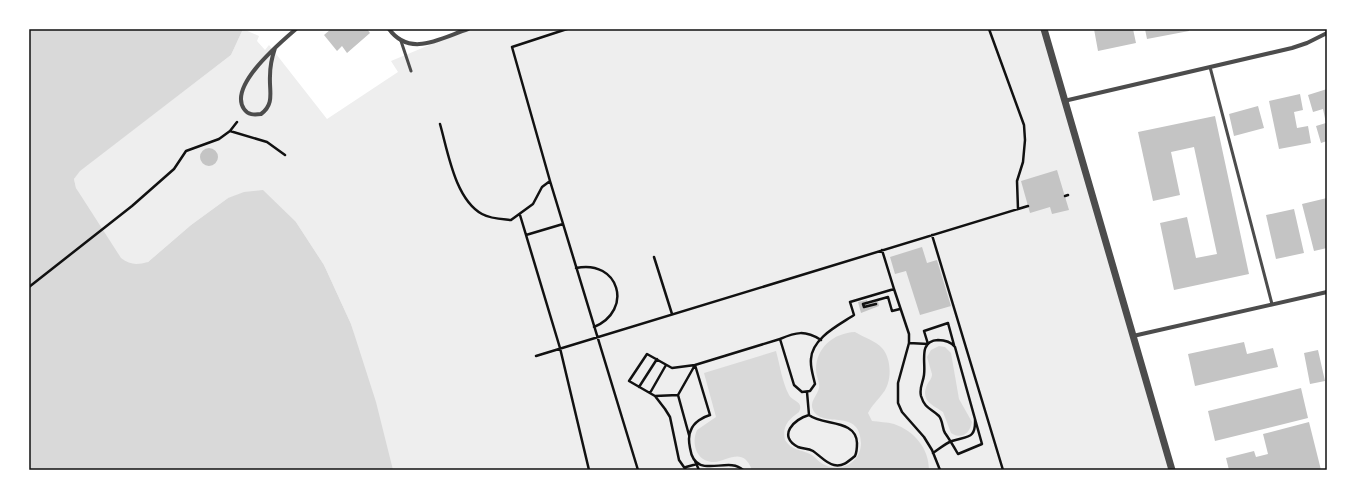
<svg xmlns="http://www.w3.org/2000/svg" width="1356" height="499" font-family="'Work Sans',sans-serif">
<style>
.green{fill:#eee}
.water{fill:#d9d9d9}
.building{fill:#c4c4c4}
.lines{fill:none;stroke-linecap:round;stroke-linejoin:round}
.path{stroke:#111;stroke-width:2.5}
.service{stroke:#4c4c4c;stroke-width:3}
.minor{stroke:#4c4c4c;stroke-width:4}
.tertiary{stroke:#4c4c4c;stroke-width:7}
.neatline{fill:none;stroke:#111;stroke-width:1.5}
</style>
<rect width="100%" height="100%" fill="#fff"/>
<!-- green -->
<path class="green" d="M 243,29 L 259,36 L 257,41 L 265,50 L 269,45 L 327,119 L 398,72 L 391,61 L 468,29 L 1044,29 L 1173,470 L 391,470 L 351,324 L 324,265 L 296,222 L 228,198 L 191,225 L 141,268 L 114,261 L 76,188 L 74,179 L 79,171 L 231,55 Z"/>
<!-- water -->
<path class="water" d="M 29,29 L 243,29 L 231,55 L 80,171 L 74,179 L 76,188 L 121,258 C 130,265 137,265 148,262 L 191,225 L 228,198 L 244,192 L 263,190 L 296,222 L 324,265 L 351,324 L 376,402 L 393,470 L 29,470 Z
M 855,332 C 863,337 876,341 882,348 C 892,359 892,382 883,393 C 878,400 872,405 868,413 L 872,421 C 879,422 887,422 894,424 C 914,431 929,448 929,470 L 752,470 C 743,446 728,461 714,462 C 696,462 691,443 697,430 L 716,417 L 704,373 L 776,351 C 780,365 782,382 789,395 C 793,402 804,401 799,412 C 788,420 782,426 785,440 C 792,451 800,449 810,454 C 816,457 819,463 825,465 C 842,473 861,462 861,443 C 860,409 827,427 815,413 C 807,403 817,397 819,388 C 820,382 816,376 816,370 C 816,347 834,333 855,332 Z
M 939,346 L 945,347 L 951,353 L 959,399 L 972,422 C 970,433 962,440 951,433 L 943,412 C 933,405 920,401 927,385 C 929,381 932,379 932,374 L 927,357 L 931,350 Z"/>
<!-- building -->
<path class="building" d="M 331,29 L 367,29 L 370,33 L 347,53 L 342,46 L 337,51 L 324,35 Z
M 1094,29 L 1133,29 L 1136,43 L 1098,51 Z
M 1145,29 L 1189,29 L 1189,31 L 1147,39 Z
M 1327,89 L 1327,141 L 1321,143 L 1316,126 L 1326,123 L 1323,109 L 1313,112 L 1308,95 Z
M 1300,94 L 1303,110 L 1294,112 L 1297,128 L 1308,126 L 1311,143 L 1279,149 L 1269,101 Z
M 1258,106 L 1264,128 L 1234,136 L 1229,114 Z
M 1215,116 L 1249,274 L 1174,290 L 1160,223 L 1187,217 L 1196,258 L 1217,254 L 1194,147 L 1171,152 L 1180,195 L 1153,201 L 1138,132 Z
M200 157a9 9 0 1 1 18 0a9 9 0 1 1-18 0Z
M 1057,170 L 1069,210 L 1052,214 L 1050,207 L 1030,213 L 1021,181 Z
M 1327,198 L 1327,248 L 1314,251 L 1302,204 Z
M 1294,209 L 1304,253 L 1276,259 L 1266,215 Z
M 922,247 L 927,263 L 937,260 L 951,306 L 920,315 L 906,271 L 895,274 L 890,257 Z
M 867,300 L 868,304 L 878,301 L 879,306 L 861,313 L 858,302 Z
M 1244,342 L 1247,354 L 1273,348 L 1278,367 L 1195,386 L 1188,354 Z
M 1318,350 L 1325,381 L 1310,384 L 1304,353 Z
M 1301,388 L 1308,418 L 1215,441 L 1208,411 Z
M 1309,422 L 1321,470 L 1229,470 L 1226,458 L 1254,451 L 1256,457 L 1268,454 L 1263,434 Z"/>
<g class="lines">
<!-- path -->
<path class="path" d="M 567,29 L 512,47 L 550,181 L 638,470
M 989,29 L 1024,125 L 1025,140 L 1023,162 L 1017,181 L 1018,209
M 237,122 L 230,131 L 267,142 L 285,155
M 440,124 C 448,152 455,199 482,214 C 491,219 501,219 511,220 L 533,204 L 542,187 L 550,181
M 1065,196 L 1068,195
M 520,215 L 560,348 L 589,470
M 526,235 L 563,224
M 932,235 L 1003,470
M 882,250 L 894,289
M 654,257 L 672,314
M 576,268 C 619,259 634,310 594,327
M 29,287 L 132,206 L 174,169 L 186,151 L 219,139 L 230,131
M 876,304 L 864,307 L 863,304 L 888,297 L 892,311 L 900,309
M 780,339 C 796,332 805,330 821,340
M 909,343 L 928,344 L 924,331 L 948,323 L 954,345
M 536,356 L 1028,206
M 639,387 L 657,359
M 807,392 L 809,415 C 823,426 856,419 857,443 C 857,448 857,452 855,456 C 849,461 843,467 834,465 C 827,464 819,455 813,451 C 808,448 803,449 798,447 C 777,436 794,419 809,415
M 650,393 L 666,365
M 655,396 L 678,395
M 689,435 L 678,395 L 695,365
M 933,453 C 939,449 946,443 952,441 C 968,436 976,439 975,419 L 955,347 C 951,342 945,340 938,340 C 918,341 926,362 924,375 C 923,383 919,387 921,396 C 925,409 931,408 939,416 C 943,421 942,428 945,433 C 950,440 954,447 958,454 L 982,444 L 975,419
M 695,461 L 699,470
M 686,467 L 697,464
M 686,470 L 679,460 L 670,417 L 665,409 L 655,396 L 629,381 L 647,354 L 672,368 L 695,365
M 743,470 C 728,455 695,482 690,448 C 689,443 688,435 691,430 C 694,422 703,417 710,415 L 695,365 L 780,339 L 794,385 L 802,392 L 810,391 L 815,384 C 813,375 810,367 811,359 C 812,338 839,325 854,315 L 850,302 L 894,289 L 909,334 L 909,343 L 898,383 L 898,403 L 902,412 L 924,437 L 932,450 L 940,470"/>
<!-- service -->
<path class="service" d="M 401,41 L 411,71
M 1210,67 L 1272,304"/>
<!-- minor -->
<path class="minor" d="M 389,29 C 410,58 441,38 468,29
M 275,48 C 272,57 270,67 270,76 C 269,91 275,104 261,114 C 254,115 248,115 244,109 C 228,86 280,43 296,29
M 1064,101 L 1292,48 L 1307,43 L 1327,33
M 1133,336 L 1327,292"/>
<!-- tertiary -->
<path class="tertiary" d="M 1044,29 L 1172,470"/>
</g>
<!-- border -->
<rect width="1356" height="499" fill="none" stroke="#ffffff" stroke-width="60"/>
<rect x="30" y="30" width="1296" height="439" class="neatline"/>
</svg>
